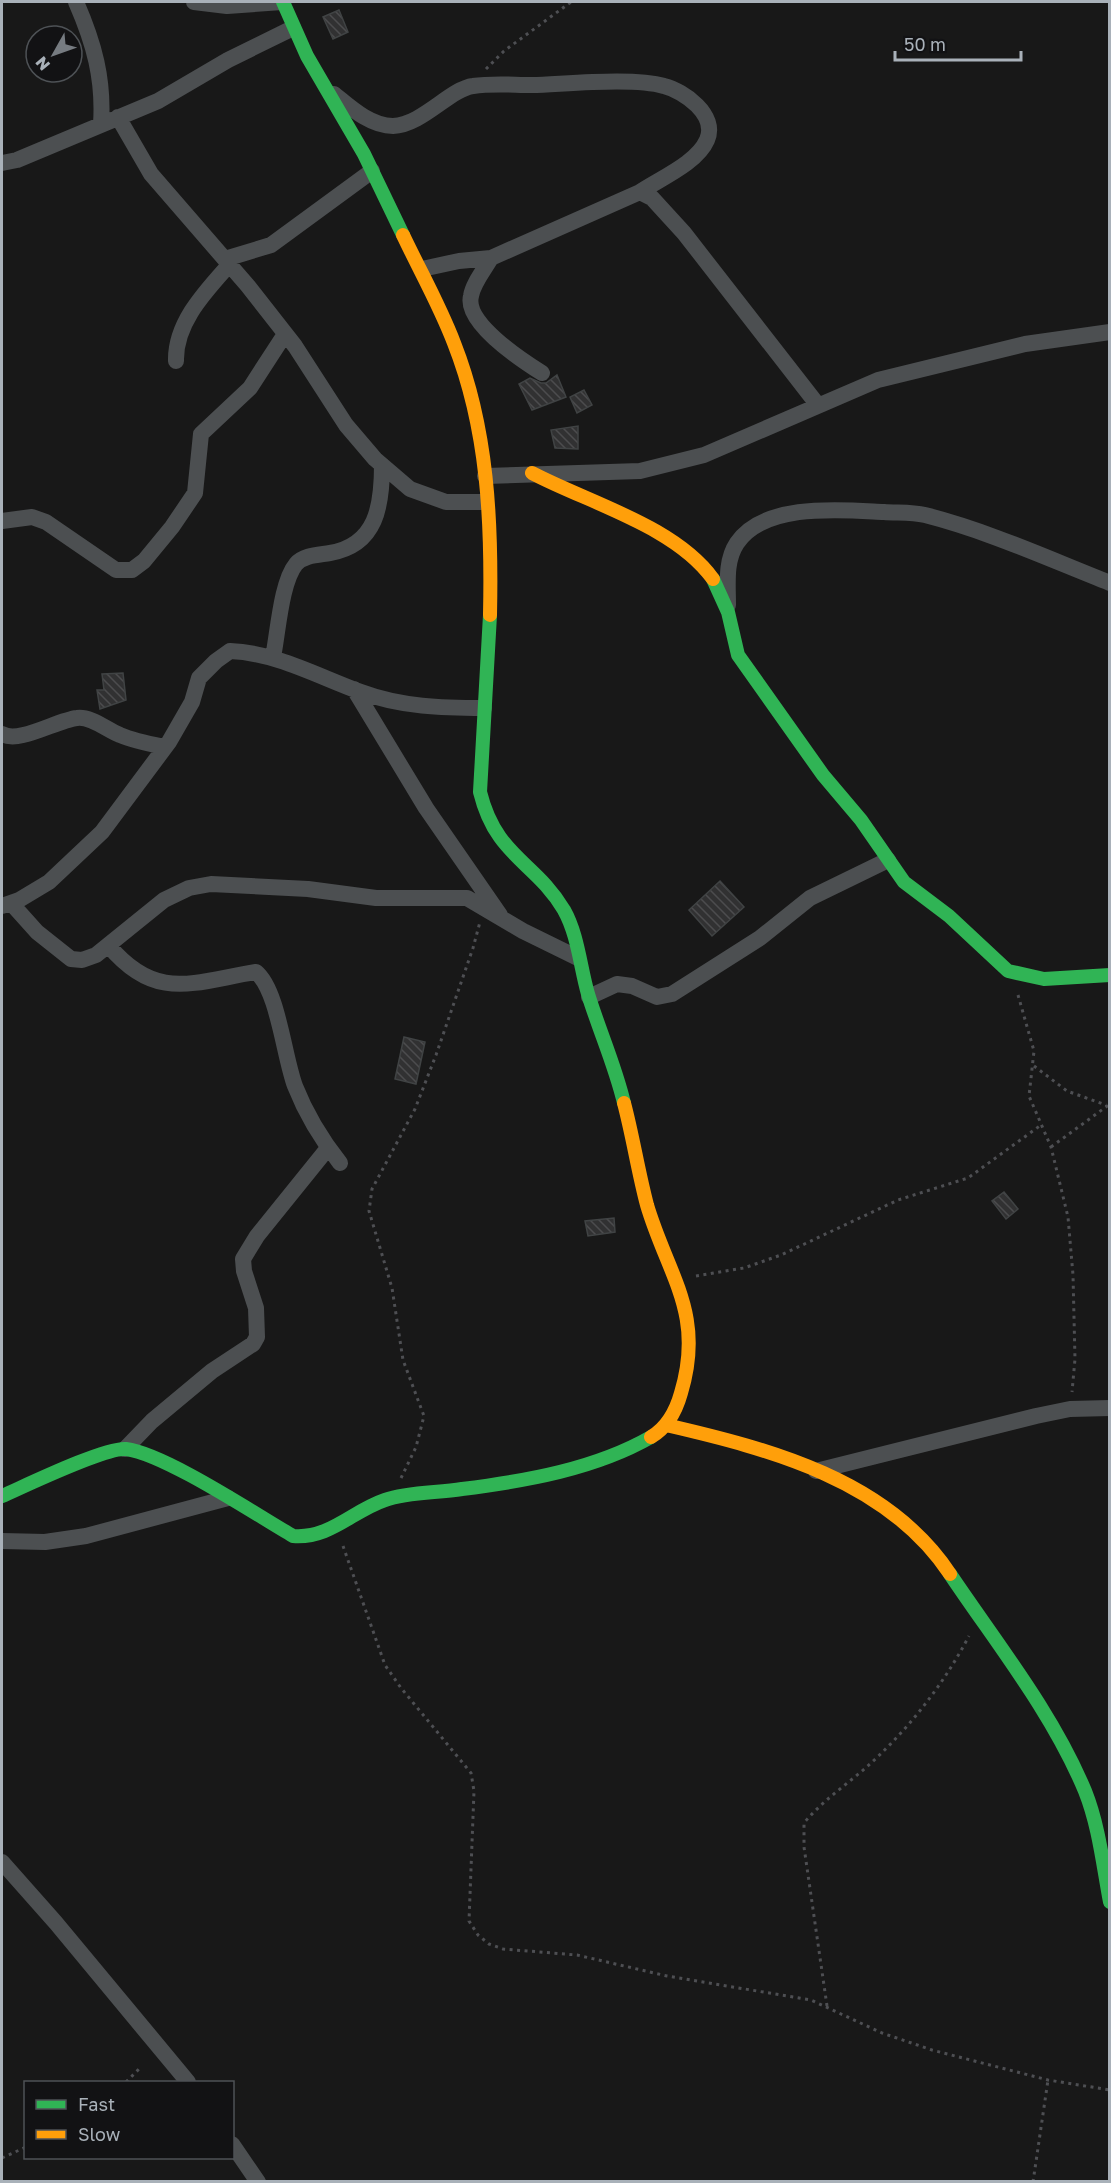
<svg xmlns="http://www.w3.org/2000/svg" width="1111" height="2183" font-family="'Golos Text',sans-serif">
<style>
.building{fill:url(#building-back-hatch);stroke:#404344;stroke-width:1.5}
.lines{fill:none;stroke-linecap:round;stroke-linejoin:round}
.path{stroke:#4e4f53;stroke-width:3;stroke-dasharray:3 4.5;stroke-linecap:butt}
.street{stroke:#4c4f51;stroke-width:16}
.fast{stroke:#30b455;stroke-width:14}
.slow{stroke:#ff9f0a;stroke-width:14}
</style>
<defs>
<pattern id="building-back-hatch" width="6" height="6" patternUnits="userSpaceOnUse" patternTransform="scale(1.5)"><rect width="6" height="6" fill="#313132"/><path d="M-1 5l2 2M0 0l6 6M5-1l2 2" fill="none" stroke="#4c4c4e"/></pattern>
</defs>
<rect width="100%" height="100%" fill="#181818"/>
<!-- building -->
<path class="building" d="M 339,10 L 348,32 L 333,39 L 323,17 Z
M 557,375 L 566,397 L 532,410 L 519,384 L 530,378 L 541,383 L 546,383 Z
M 584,390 L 592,405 L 577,413 L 570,397 Z
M 578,426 L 578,449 L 555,448 L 551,430 Z
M 123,673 L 126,700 L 100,709 L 97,690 L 104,690 L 102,674 Z
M 720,881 L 744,907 L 712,936 L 689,910 Z
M 404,1037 L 425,1042 L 416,1084 L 395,1079 Z
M 1004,1192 L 1018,1209 L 1006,1219 L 992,1201 Z
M 614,1218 L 615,1232 L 588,1236 L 585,1221 Z"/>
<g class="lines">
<!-- path -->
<path class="path" d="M 486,69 L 504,51 L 571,2
M 1018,995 L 1034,1051 L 1029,1096 L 1051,1147 L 1068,1217 L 1073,1275 L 1075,1359 L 1072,1392
M 1034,1066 L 1067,1091 L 1106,1105
M 1051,1147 L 1110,1104
M 696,1276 L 744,1268 L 781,1255 L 898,1200 L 968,1178 L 1041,1125
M 401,1478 L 416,1447 L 424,1416 L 403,1360 L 392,1288 L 369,1211 L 372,1189 L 415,1109 L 436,1055 L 473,948 L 480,922
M 343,1546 L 385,1665 L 401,1688 L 471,1773 L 474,1791 L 469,1921 L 478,1935 L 489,1944 L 503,1949 L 577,1955 L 667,1976 L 811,2000 L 882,2033 L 932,2050 L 1048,2080 L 1110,2090
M 827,2006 L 804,1847 L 804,1823 C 823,1800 849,1783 870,1764 C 911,1726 943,1685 969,1636
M 126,2082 L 139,2069
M 2,2158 L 26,2147
M 1033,2182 L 1048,2080"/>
<!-- street -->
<path class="street" d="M 76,2 C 94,43 104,79 101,124
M 194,2 L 227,6 L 282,2
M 334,94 C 350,107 370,126 393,126 C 422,125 450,89 473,86 C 492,83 513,85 532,85 C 566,84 634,77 664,86 C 684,91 718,115 707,140 C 697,163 661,178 640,192
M 118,117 L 151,174 L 248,286 L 295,346 L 346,425 L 375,459 L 410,489 L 446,502 L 486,502
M 2,163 L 17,160 L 158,101 L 228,60 L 293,28
M 491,258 C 485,269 473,283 471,296 C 464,323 523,361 542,373
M 225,259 L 271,245 L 372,171
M 422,269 L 459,261 L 491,258 L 640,192 L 652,198 L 684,233 L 817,404
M 176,361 C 175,323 205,292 229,265
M 485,476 L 640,471 L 704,455 L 878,380 L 1025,344 L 1110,332
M 2,521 L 32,517 L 46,522 L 116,570 L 132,570 L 144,561 L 172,527 L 195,493 L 201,434 L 250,388 L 285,334
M 728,605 C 728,584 725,561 737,543 C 765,502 842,510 884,512 C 897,513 912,512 925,515 C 988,531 1049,559 1110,583
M 273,657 C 278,633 281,582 296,564 C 304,555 318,555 330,553 C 377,545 382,505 382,465
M 354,689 L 426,808 L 500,915
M 2,734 C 19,744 57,720 77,718 C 91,716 107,730 120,735 C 134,741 150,744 165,747
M 11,903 L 37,932 L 71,959 L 82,960 L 96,955 L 164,900 L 189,888 L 211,884 L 308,889 L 376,898 L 467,898 L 523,931 L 578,958
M 2,906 L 19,900 L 49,882 L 102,832 L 169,742 L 192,702 L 199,678 L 216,661 L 230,651 C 277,653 317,676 361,692 C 401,707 443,708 484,708
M 109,946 C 156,1002 193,982 256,972 C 278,990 284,1057 295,1086 C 306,1114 322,1140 340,1163
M 589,997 L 617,984 L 632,986 L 657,997 L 672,994 L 760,938 L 810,898 L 888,860
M 125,1449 L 152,1421 L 212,1371 L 253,1344 L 257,1337 L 256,1308 L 244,1271 L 243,1259 L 257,1236 L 328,1148
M 816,1471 L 1036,1416 L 1070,1409 L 1110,1408
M 2,1541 L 45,1542 L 86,1536 L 228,1498
M 2,1862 L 56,1923 L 188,2082
M 232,2144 L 258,2182"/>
<!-- fast -->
<path class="fast" d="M 283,2 L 307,56 L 364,154 L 403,235
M 713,579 L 728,612 L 738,655 L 823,775 L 861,820 L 904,882 L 949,916 L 1008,971 L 1044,979 L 1110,975
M 490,615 L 480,792 C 496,857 535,861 564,910 C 578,935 580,966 588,994 C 599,1030 615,1065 624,1103
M 2,1496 C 25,1486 105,1447 126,1449 C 165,1454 255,1514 293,1536 C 330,1539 352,1511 385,1500 C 408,1492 438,1493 462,1489 C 526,1481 595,1469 651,1437
M 950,1574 C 997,1644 1052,1712 1085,1791 C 1099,1826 1103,1865 1110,1902"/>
<!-- slow -->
<path class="slow" d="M 403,235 C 420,271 440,306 454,343 C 488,429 492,523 490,615
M 532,473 C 589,503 675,526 713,579
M 624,1103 C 633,1137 638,1171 647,1205 C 668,1276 705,1313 681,1393 C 676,1411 668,1427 651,1437
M 666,1425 C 770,1449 888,1480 950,1574"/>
</g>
<!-- border -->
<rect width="1111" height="2183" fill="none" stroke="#a9b1b9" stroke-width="6"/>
<!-- legend -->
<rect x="24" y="2081" width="210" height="78" fill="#121214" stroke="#4e5256" stroke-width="1.5"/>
<rect x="36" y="2100" width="30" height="9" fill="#30b455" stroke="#4e5256" stroke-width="1.5"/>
<text x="78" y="2111" font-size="18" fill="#a9b1b9">Fast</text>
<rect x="36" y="2130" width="30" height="9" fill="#ff9f0a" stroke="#4e5256" stroke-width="1.5"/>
<text x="78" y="2141" font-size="18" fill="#a9b1b9">Slow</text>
<!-- north arrow -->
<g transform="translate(54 54) rotate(230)"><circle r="28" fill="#121214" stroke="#4e5256" stroke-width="1.5"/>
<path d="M0-4.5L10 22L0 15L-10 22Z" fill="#767b81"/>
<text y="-9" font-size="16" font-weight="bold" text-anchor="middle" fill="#a9b1b9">N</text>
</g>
<!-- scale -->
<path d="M895 51v9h126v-9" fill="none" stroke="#a9b1b9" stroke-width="3"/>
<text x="904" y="51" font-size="18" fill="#a9b1b9" stroke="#121214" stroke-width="4.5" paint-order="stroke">50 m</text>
</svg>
